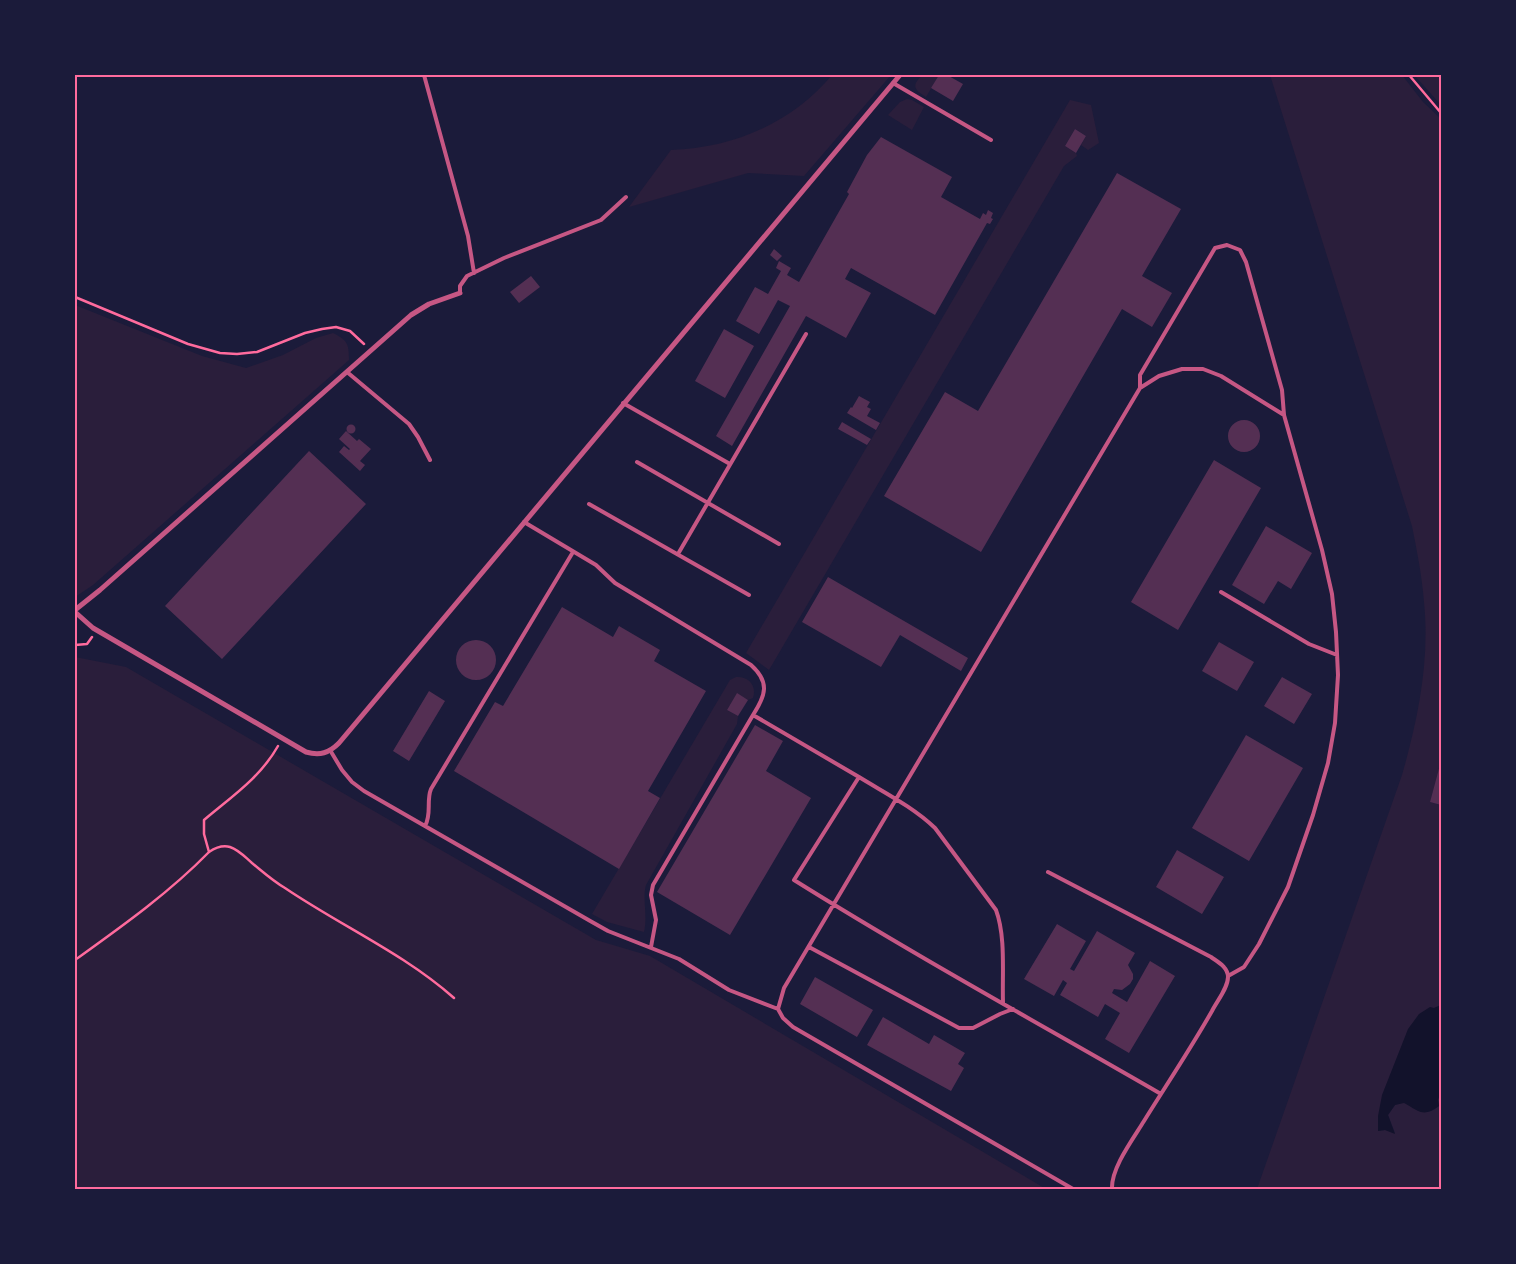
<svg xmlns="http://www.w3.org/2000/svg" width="1516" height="1264" font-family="'Libre Baskerville',serif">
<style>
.green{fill:#2a1e3b}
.water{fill:#12122b}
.building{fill:#542f53}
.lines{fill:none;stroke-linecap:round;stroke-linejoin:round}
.path{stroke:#ff6b9d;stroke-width:2.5}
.service{stroke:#c65784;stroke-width:4}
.minor{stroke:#c65784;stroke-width:5}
.neatline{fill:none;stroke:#ff6b9d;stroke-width:2}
</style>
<rect width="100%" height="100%" fill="#1b1b3a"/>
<!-- green -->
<path class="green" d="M 832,75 L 891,75 L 804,176 L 748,173 L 629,207 L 671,150 C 733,148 792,123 832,75 Z
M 922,75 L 939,75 L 926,97 C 913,89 912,86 922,75 Z
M 1270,75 L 1402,75 L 1423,102 L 1441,119 L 1441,765 L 1430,802 L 1441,805 L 1441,1005 L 1434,1008 L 1378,1131 L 1385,1130 L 1395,1133 L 1388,1115 L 1395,1105 L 1404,1102 C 1418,1110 1424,1118 1439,1106 L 1438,1100 L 1441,1091 L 1441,1189 L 1257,1189 L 1402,775 C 1418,719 1430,661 1424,602 C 1422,576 1417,551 1412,526 Z
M 1415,75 L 1441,75 L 1441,105 L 1416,77 Z
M 907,99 L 912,100 L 924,107 L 912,130 L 888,115 L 900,102 Z
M 1070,100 L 1091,105 L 1099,143 L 1088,150 L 1081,145 L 1086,136 L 1075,129 L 1065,146 L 1076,153 L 1077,156 L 1064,166 L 769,670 L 746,653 Z
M 75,305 L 202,356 L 246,368 L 283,355 L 316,338 L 333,333 C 347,340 349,343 349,360 L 93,585 L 75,597 Z
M 75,657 L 126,667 L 596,940 L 650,956 L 1046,1189 L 75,1189 Z
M 736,677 C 749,676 757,686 753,698 L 748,700 L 737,694 L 727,710 L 738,716 L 737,724 L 646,885 C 642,898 648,916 644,932 L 607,922 L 592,914 L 730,680 Z"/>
<!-- water -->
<path class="water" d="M 1441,1005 L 1441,1091 L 1438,1100 L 1439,1106 C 1423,1118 1419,1111 1404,1103 L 1395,1105 L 1388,1115 L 1395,1134 L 1385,1130 L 1378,1131 L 1378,1116 L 1382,1095 L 1408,1029 L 1419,1014 L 1430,1007 L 1434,1008 Z"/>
<!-- building -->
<path class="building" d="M 939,75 L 947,75 L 963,84 L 953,101 L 931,88 Z
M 1075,129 L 1086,136 L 1076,153 L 1065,146 Z
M 881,137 L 952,177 L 941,197 L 980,219 L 983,213 L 986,215 L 988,210 L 993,213 L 991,218 L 993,219 L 990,224 L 987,223 L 935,315 L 851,268 L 845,279 L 871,293 L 846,338 L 806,316 L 732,446 L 716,436 L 790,306 L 778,300 L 759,334 L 736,321 L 755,287 L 768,294 L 781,271 L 776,268 L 779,261 L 791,268 L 787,275 L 799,282 L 849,194 L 847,192 L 867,155 Z
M 1117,173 L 1181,209 L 1142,276 L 1172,293 L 1152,327 L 1122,309 L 981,552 L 884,496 L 945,392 L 978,411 Z
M 774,249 L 782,256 L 777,261 L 770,255 Z
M 531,276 L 540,287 L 519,303 L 510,292 Z
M 724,329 L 754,346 L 725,398 L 695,381 Z
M 859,396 L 870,402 L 867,407 L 871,409 L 867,416 L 880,423 L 876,430 L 847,413 L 851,407 L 852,408 Z
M1228 436a16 16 0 1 1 32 0a16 16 0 1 1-32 0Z
M 842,422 L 871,439 L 867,445 L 838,429 Z
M346.5 429a4.5 4.5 0 1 1 9 0a4.5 4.5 0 1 1-9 0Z
M 346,431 L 357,441 L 359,439 L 371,449 L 360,461 L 365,465 L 360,471 L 339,452 L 344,446 L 349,450 L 350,449 L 339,439 Z
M 309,451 L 366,504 L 222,659 L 165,606 Z
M 1214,460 L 1261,488 L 1178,630 L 1131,602 Z
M 1266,526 L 1312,553 L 1291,589 L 1278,581 L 1264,604 L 1232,585 Z
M 828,577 L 968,658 L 961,671 L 900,635 L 881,667 L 802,622 Z
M 562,607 L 613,637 L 619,626 L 660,650 L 654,661 L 706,691 L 648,791 L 660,798 L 619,869 L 454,771 L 495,702 L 503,706 Z
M456 660a20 20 0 1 1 40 0a20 20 0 1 1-40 0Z
M 1219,642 L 1254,662 L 1237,691 L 1202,671 Z
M 1282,677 L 1312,694 L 1294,724 L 1264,706 Z
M 429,691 L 445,701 L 409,761 L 393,751 Z
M 737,693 L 748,700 L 738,716 L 727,710 Z
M 755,725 L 783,741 L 766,771 L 811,798 L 730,935 L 657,892 Z
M 1246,735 L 1303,768 L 1249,861 L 1192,828 Z
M 1440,765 L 1441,765 L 1441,805 L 1430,802 Z
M 1177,850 L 1224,877 L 1202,914 L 1156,887 Z
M 1057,924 L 1086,941 L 1070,969 L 1074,971 L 1097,931 L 1135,953 L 1128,965 L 1133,974 L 1133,979 L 1130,984 L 1122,990 L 1114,989 L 1112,993 L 1127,1002 L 1150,961 L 1175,976 L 1129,1053 L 1105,1039 L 1120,1013 L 1105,1004 L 1098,1017 L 1060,995 L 1067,983 L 1063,980 L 1054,996 L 1024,979 Z
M 815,977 L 873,1010 L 857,1037 L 800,1004 Z
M 883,1017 L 929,1044 L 934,1035 L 965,1053 L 958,1064 L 964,1068 L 951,1091 L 867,1045 Z"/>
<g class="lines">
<!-- path -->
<path class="path" d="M 1409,75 L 1441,113
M 75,297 L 188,344 L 220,353 L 237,354 L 257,352 L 305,333 L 322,329 L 336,327 L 350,331 L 364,344
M 75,645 L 87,644 L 92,637
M 209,852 L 204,834 L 204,820 C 231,797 260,778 278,746
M 75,960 C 121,927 169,893 209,852 C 215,848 223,845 230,847 C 239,850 245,857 252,863 C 263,872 273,881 285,888 C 341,926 403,953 454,998"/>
<!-- service -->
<path class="service" d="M 424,75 L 468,236 L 474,273
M 893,83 L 991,140
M 460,293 L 460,286 L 467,276 L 504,258 L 601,220 L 626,197
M 347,372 L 409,424 L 418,437 L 430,460
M 1140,388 L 1140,375 L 1215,248 L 1227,245 L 1240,250 L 1246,262 L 1282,390 L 1284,415 L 1322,550 L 1332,594 L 1336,632 L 1338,675 L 1335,723 L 1328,763 L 1313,815 L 1288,887 L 1259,944 L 1244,967 L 1228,976
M 623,403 L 730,464
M 637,462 L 779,544
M 589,504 L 749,595
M 524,522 L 596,565 L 615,583 L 751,665 C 770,682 766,695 753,715
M 678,554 L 806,334
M 1221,592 L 1309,644 L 1337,655
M 330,750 L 342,770 L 352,782 L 364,791 L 592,922 L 608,931 L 679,959 L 729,990 L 778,1009
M 425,826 C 432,814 426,801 431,789 L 573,552
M 1048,872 L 1211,957 C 1218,962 1228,967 1228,977 C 1228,988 1217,1001 1212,1011 C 1191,1048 1167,1084 1144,1121 C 1133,1139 1111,1168 1112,1189
M 651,947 L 656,920 L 651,895 L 653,885 L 753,715 L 859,777
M 809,947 L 959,1028 L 973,1028 L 1000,1014 L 1013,1009
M 1003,1003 C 1002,974 1006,937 996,910 L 935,828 C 913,807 885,793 859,777 L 794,880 C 914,955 1038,1023 1161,1094
M 1073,1189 L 793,1027 L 783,1018 L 778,1009 L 784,988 L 1140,388 L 1159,376 L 1182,369 L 1203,369 L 1221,376 L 1284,415"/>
<!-- minor -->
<path class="minor" d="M 75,610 L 100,590 L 411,315 L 429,304 L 460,293
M 75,612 L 93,628 L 306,752 C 320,756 329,753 339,743 L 900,75"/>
</g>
<!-- border -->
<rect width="1516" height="1264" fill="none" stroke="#1b1b3a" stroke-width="152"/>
<rect x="76" y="76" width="1364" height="1112" class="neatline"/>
</svg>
